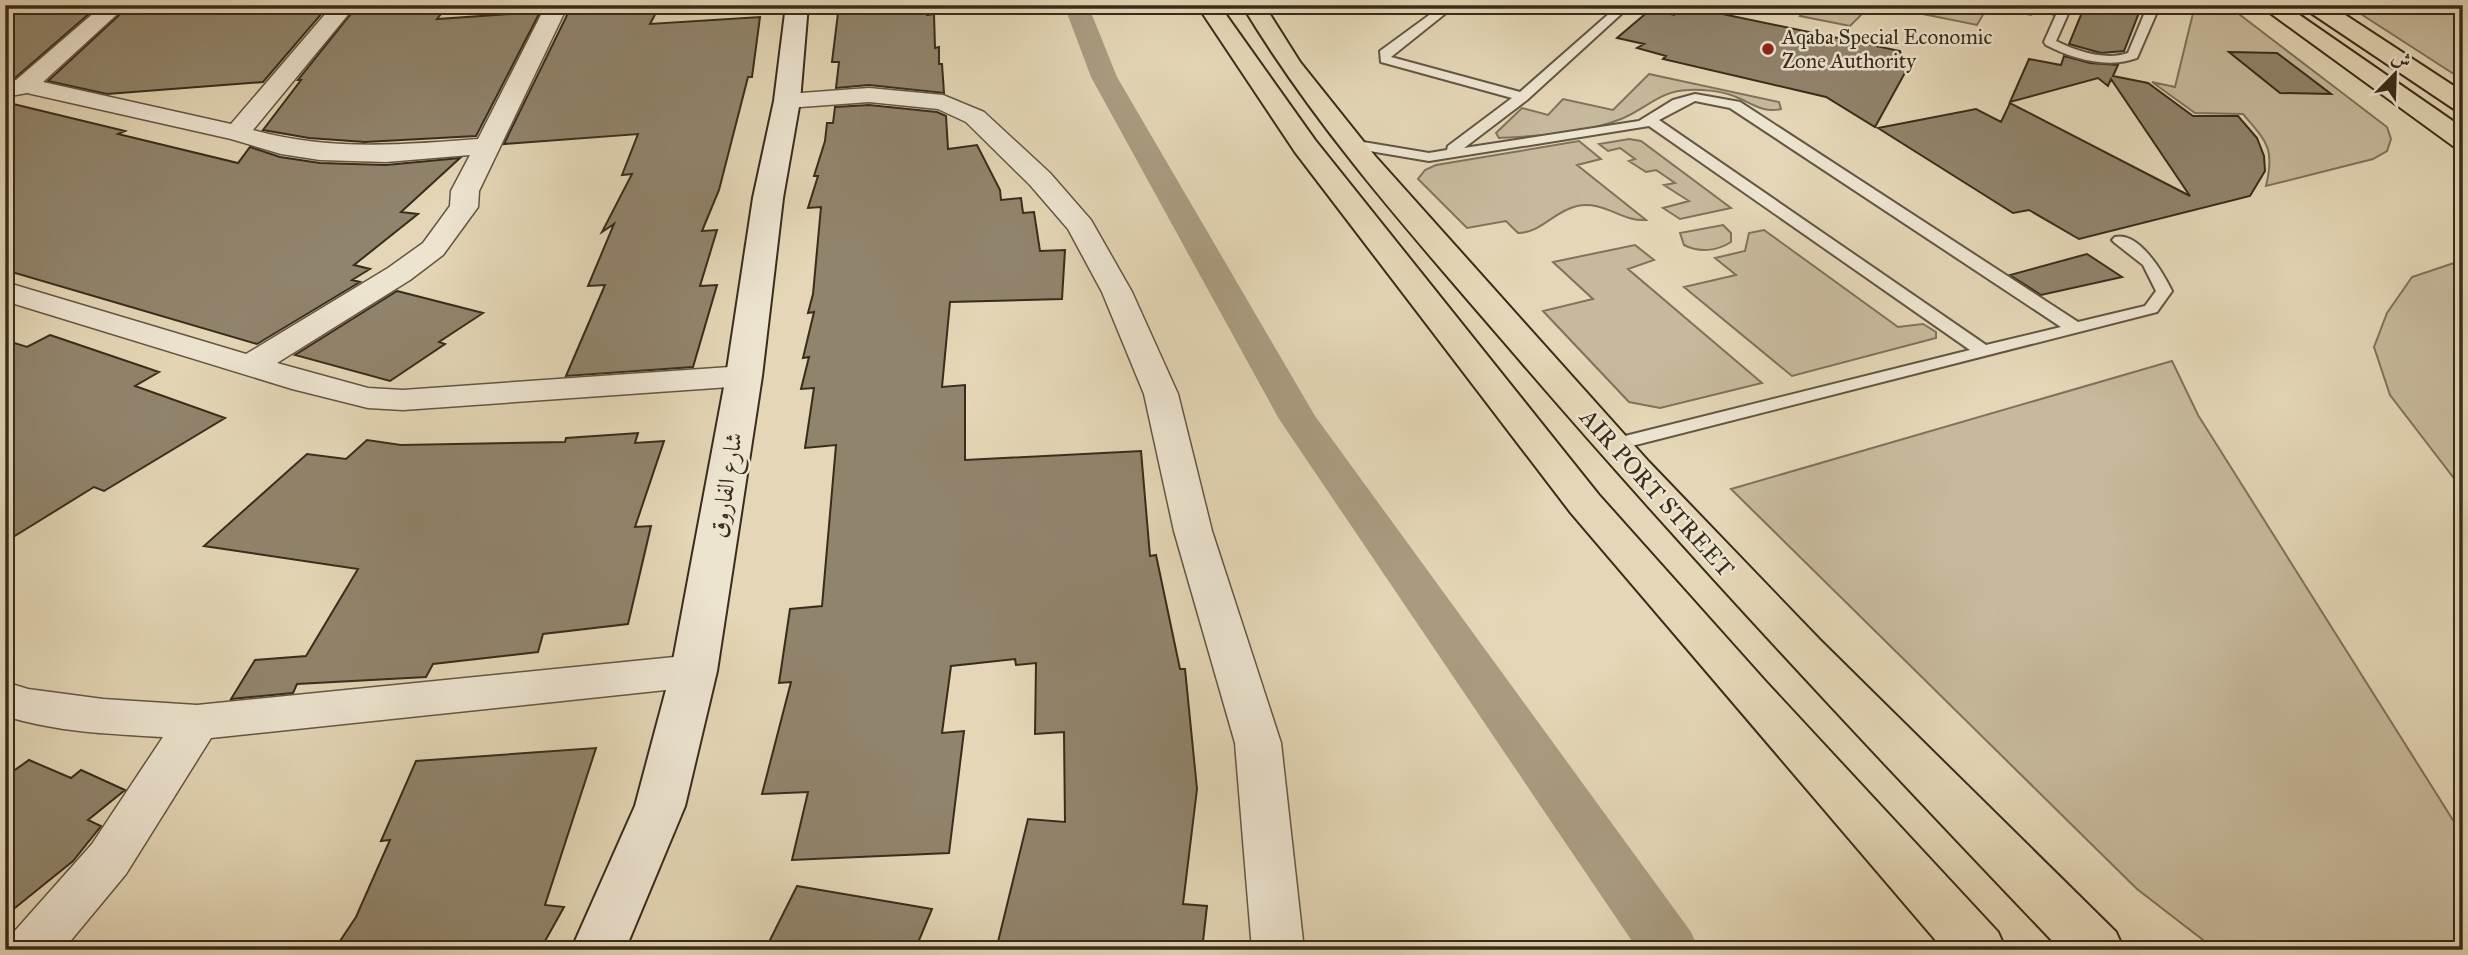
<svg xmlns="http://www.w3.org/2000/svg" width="2468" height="955" font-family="'IM FELL Great Primer',Amiri,serif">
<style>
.green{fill:#c7b99c;stroke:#80725c;stroke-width:2}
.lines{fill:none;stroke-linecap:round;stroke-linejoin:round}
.canal{fill:#aa9c81;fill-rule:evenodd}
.building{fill:#91846c;stroke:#382c1b;stroke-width:2}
.lane-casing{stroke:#635642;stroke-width:4}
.street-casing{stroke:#635642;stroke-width:3}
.secondary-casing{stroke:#382c1b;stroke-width:4}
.primary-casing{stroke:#382c1b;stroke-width:4}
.highway-casing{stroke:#382c1b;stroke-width:4}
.lane{fill:#ede4d0;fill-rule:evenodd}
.street{fill:#ede4d0;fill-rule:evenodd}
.secondary{fill:#ede4d0;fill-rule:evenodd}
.primary{fill:#e4d6b6;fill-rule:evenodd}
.highway{fill:#e4d6b6;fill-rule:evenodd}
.poi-dot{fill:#8f2418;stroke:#ede4d0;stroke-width:2.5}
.labels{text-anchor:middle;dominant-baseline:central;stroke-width:5;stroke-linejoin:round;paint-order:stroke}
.far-poi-label{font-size:21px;fill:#382c1b;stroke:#ede4d0;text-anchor:start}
.street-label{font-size:24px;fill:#382c1b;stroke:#ede4d0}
</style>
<rect width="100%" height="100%" fill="#e4d6b6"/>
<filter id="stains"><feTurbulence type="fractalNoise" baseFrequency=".00286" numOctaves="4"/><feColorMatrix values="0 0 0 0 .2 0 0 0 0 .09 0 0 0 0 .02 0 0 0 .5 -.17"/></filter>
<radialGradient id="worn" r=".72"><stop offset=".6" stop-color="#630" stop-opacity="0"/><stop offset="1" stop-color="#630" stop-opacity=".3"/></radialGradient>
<!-- green -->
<path class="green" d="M 1809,5 L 1871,5 L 1850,26 L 1800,16 Z
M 1924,5 L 2020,5 L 2035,9 L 2031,15 L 1988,6 L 1977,25 L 1918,13 Z
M 2195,5 L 2227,5 L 2387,127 L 2391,139 L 2387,151 L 2373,159 L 2266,186 C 2275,148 2267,142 2243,114 L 2195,113 L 2152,82 L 2175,87 Z
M 2347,5 L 2463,5 L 2463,80 Z
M 1649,74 L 1779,102 L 1781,109 C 1762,114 1749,101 1731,95 C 1719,91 1701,89 1688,90 C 1659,91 1646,109 1621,119 C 1584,134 1538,136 1499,138 L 1496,133 L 1522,108 L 1548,115 L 1563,99 L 1613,110 Z
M 1629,139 L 1641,141 L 1731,208 L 1680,219 L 1663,208 L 1689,201 L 1664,185 L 1675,183 L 1656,170 L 1646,172 L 1629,161 L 1635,159 L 1620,148 L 1608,151 L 1599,144 Z
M 1579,141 L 1601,159 L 1577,165 L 1646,220 C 1622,222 1603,200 1577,206 C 1554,211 1541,233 1518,233 L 1506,221 L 1467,228 L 1418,179 L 1425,170 L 1436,165 Z
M 1723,225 L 1731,233 L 1731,242 C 1717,251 1699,253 1684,245 L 1680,233 Z
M 1764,230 L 1898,327 L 1923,324 L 1936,332 L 1936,338 L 1792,376 L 1684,287 L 1736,275 L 1715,258 L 1745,251 L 1749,233 Z
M 1635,245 L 1654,260 L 1628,269 L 1762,383 L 1660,408 L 1629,402 L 1543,311 L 1593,299 L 1553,262 Z
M 2463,260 L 2463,490 L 2390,395 L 2374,347 L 2387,313 L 2412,277 Z
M 2172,361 L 2198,415 L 2463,836 L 2463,950 L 2216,950 L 2137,889 L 1731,489 Z"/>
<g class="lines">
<!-- canal -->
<path class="canal" d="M 1064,5 L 1088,5 L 1117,77 L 1315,416 L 1691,932 L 1699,950 L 1638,950 L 1279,419 L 1091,77 Z"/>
</g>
<!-- building -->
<path class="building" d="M 130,5 L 329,5 L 263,82 L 107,94 L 48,81 Z
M 358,5 L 448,5 L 437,19 L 540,12 L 476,136 L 365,142 L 309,138 L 263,130 L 301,80 L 298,80 Z
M 572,5 L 660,5 L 650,24 L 760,17 L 752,77 L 748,77 L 719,190 L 702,231 L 717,230 L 700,286 L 717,285 L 693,367 L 566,376 L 605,285 L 588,286 L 614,224 L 602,232 L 632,174 L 622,175 L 638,134 L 504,144 Z
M 839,5 L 927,5 L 927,15 L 934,14 L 935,48 L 939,47 L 939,64 L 942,64 L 944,93 L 869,85 L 836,88 L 839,62 L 832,62 Z
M 2085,5 L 2142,5 L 2124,51 L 2101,53 L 2069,44 Z
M 98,6 L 15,78 L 5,81 L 5,11 Z
M 1684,6 L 1900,51 L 1906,71 L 1875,127 L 1826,97 L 1663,59 L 1666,56 L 1637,48 L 1644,44 L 1617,38 L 1651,9 L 1674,15 Z
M 2229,52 L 2277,53 L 2331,94 L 2280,93 Z
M 2064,56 L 2090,63 L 2118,65 L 2113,76 L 2148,83 L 2193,116 L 2238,116 L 2257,138 L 2264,156 L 2265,171 L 2250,196 L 2079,239 L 2029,210 L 2013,213 L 1878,128 L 1976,109 L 2001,122 L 2010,103 L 2190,196 L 2111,79 L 2108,86 L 2098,78 L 2010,102 L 2029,59 L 2061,65 Z
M 5,102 L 125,131 L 118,134 L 238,163 L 250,147 L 280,157 L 320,163 L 386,165 L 460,158 L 401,212 L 418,214 L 354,265 L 370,269 L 352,280 L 360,282 L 257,344 L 5,270 Z
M 869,105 L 937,112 L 946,116 L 948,149 L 977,145 L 1000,190 L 1001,200 L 1021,198 L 1023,213 L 1034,212 L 1040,251 L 1065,250 L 1062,299 L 950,302 L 942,387 L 965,385 L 965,460 L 1141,451 L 1150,556 L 1156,555 L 1180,669 L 1185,669 L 1197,789 L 1183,904 L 1207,906 L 1202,950 L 996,950 L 1028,819 L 1065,822 L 1064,732 L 1035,734 L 1036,663 L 1016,665 L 1015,659 L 951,666 L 942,733 L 964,731 L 949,853 L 792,860 L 808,792 L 762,794 L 791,682 L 779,683 L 790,609 L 822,606 L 836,445 L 805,448 L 814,388 L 801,389 L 809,357 L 803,358 L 814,312 L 808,313 L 813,294 L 821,207 L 808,208 L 818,176 L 814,176 L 825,141 L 827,123 L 833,123 L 835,107 Z
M 2087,254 L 2122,277 L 2041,295 L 2010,275 Z
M 397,291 L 483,313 L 439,342 L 445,344 L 390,381 L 295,355 Z
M 50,335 L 159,372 L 135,386 L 225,418 L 104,491 L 94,487 L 5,542 L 5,340 L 27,347 Z
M 638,433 L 635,443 L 664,441 L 635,527 L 651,526 L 628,624 L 543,634 L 538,652 L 433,664 L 426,677 L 297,684 L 293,693 L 231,699 L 255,660 L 306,656 L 358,569 L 204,546 L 307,454 L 346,459 L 367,440 L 401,445 L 565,442 L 566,438 Z
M 596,748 L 545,905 L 564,907 L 540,950 L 334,950 L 356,917 L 390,840 L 381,841 L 416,761 Z
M 29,760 L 71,778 L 81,770 L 125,790 L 88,820 L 101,826 L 73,861 L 5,916 L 5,777 Z
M 797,886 L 932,909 L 915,950 L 765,950 Z"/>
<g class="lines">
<defs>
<path id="lane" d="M 1443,5 L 1456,5 L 1391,57 L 1520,92 L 1619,5 L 1631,5 L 1527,100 L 1464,148 L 1639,121 L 1673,100 L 1695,94 L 1740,102 L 2078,322 L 2145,306 L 2156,291 L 2143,265 L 2115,243 L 2112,240 L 2115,237 C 2139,231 2163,273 2172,291 L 2157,312 L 1612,451 L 1605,449 L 1603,445 L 1605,441 L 1970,350 L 1649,126 L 1429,161 L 1346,147 L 1346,141 L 1351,140 L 1429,153 L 1447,150 L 1448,146 L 1512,98 L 1381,62 L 1380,51 ZM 1695,101 L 1730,108 L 2061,327 L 1986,345 L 1659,120 Z
M 2035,5 L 2054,5 L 2068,14 L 2056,41 C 2076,51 2106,61 2128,53 L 2148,5 L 2160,5 L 2137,58 C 2108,69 2073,59 2046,45 L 2044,42 L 2056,15 Z"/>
<path id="street" d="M 103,5 L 127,5 L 43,82 L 231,124 L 333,5 L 356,5 L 253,130 C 328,151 401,145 478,139 L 546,5 L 568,5 L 479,191 L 478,207 L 443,255 L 410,280 L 277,363 L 368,388 L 403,390 L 744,366 L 756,369 L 761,376 L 756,383 L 744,386 L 403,410 L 368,408 L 292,389 L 5,301 L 5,282 L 246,354 L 388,268 L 423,243 L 450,206 L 451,191 L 470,155 L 386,162 L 320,160 L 281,154 L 231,139 L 27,93 L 5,97 L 5,84 L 16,80 Z
M 869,88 L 943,95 L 984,112 L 1050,173 L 1091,220 L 1132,292 L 1178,394 L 1212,531 L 1281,743 L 1304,950 L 1252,950 L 1235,743 L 1174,531 L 1144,394 L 1102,292 L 1068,229 L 1030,185 L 966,122 L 938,109 L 869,102 L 787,108 L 778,106 L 775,101 L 778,96 L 787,94 Z
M 694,655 L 709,660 L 716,671 L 709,682 L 694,687 L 211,738 L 126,874 L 63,950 L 5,950 L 13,933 L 92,844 L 163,737 C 110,734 56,732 5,716 L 5,682 L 28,689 L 103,699 L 197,705 Z"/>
<path id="secondary" d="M 786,5 L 808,5 L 800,101 L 783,198 L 762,376 L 717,671 L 685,806 L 625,950 L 571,950 L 635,806 L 671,671 L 726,376 L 753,198 L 774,101 Z"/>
<path id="primary" d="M 1197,5 L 1219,5 L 1315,140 L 1599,495 L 1767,683 L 1998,932 L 2006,950 L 1944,950 L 1571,513 L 1295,152 Z
M 1242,5 L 1264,5 L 1300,62 L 1375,156 L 1649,462 L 1820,640 L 2116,932 L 2124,950 L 2061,950 C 1871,751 1683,551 1504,342 C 1411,234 1316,128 1242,5 Z"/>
<path id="highway" d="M 2259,5 L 2285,5 L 2463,128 L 2463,148 L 2453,146 Z
M 2310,5 L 2330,5 L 2463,92 L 2463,112 L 2454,109 L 2311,13 L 2308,8 Z"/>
</defs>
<!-- lane casing -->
<use href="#lane" class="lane-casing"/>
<!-- street casing -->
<use href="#street" class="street-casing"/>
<!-- secondary casing -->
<use href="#secondary" class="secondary-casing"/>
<!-- primary casing -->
<use href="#primary" class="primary-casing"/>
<!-- highway casing -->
<use href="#highway" class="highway-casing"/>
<!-- lane -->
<use href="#lane" class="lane"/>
<!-- street -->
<use href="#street" class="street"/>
<!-- secondary -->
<use href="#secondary" class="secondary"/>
<!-- primary -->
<use href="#primary" class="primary"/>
<!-- highway -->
<use href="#highway" class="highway"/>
</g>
<!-- markers -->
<circle class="poi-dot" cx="1768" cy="49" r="7"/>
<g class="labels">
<!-- far-poi labels -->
<g class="far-poi-label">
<text x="1782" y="37">Aqaba Special Economic<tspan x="1782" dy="24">Zone Authority</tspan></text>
</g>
<!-- street labels -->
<g class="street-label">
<text transform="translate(726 485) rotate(-81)">شارع الفاروق</text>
<text transform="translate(1657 493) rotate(48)">AIR PORT STREET</text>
</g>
</g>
<!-- margin -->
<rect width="2468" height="955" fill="none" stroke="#e4d6b6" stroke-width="28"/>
<rect x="7" y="7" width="2454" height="941" fill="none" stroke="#382c1b" stroke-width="3.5"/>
<rect x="14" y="14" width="2440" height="927" fill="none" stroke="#382c1b" stroke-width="2"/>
<!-- north arrow -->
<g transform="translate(2395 74) rotate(23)" stroke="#ede4d0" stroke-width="5" paint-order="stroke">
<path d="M0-5L12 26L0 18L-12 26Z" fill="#382c1b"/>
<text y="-10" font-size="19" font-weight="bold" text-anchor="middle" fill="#382c1b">ش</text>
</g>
<rect width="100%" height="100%" filter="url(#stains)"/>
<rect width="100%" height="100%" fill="url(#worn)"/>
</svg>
